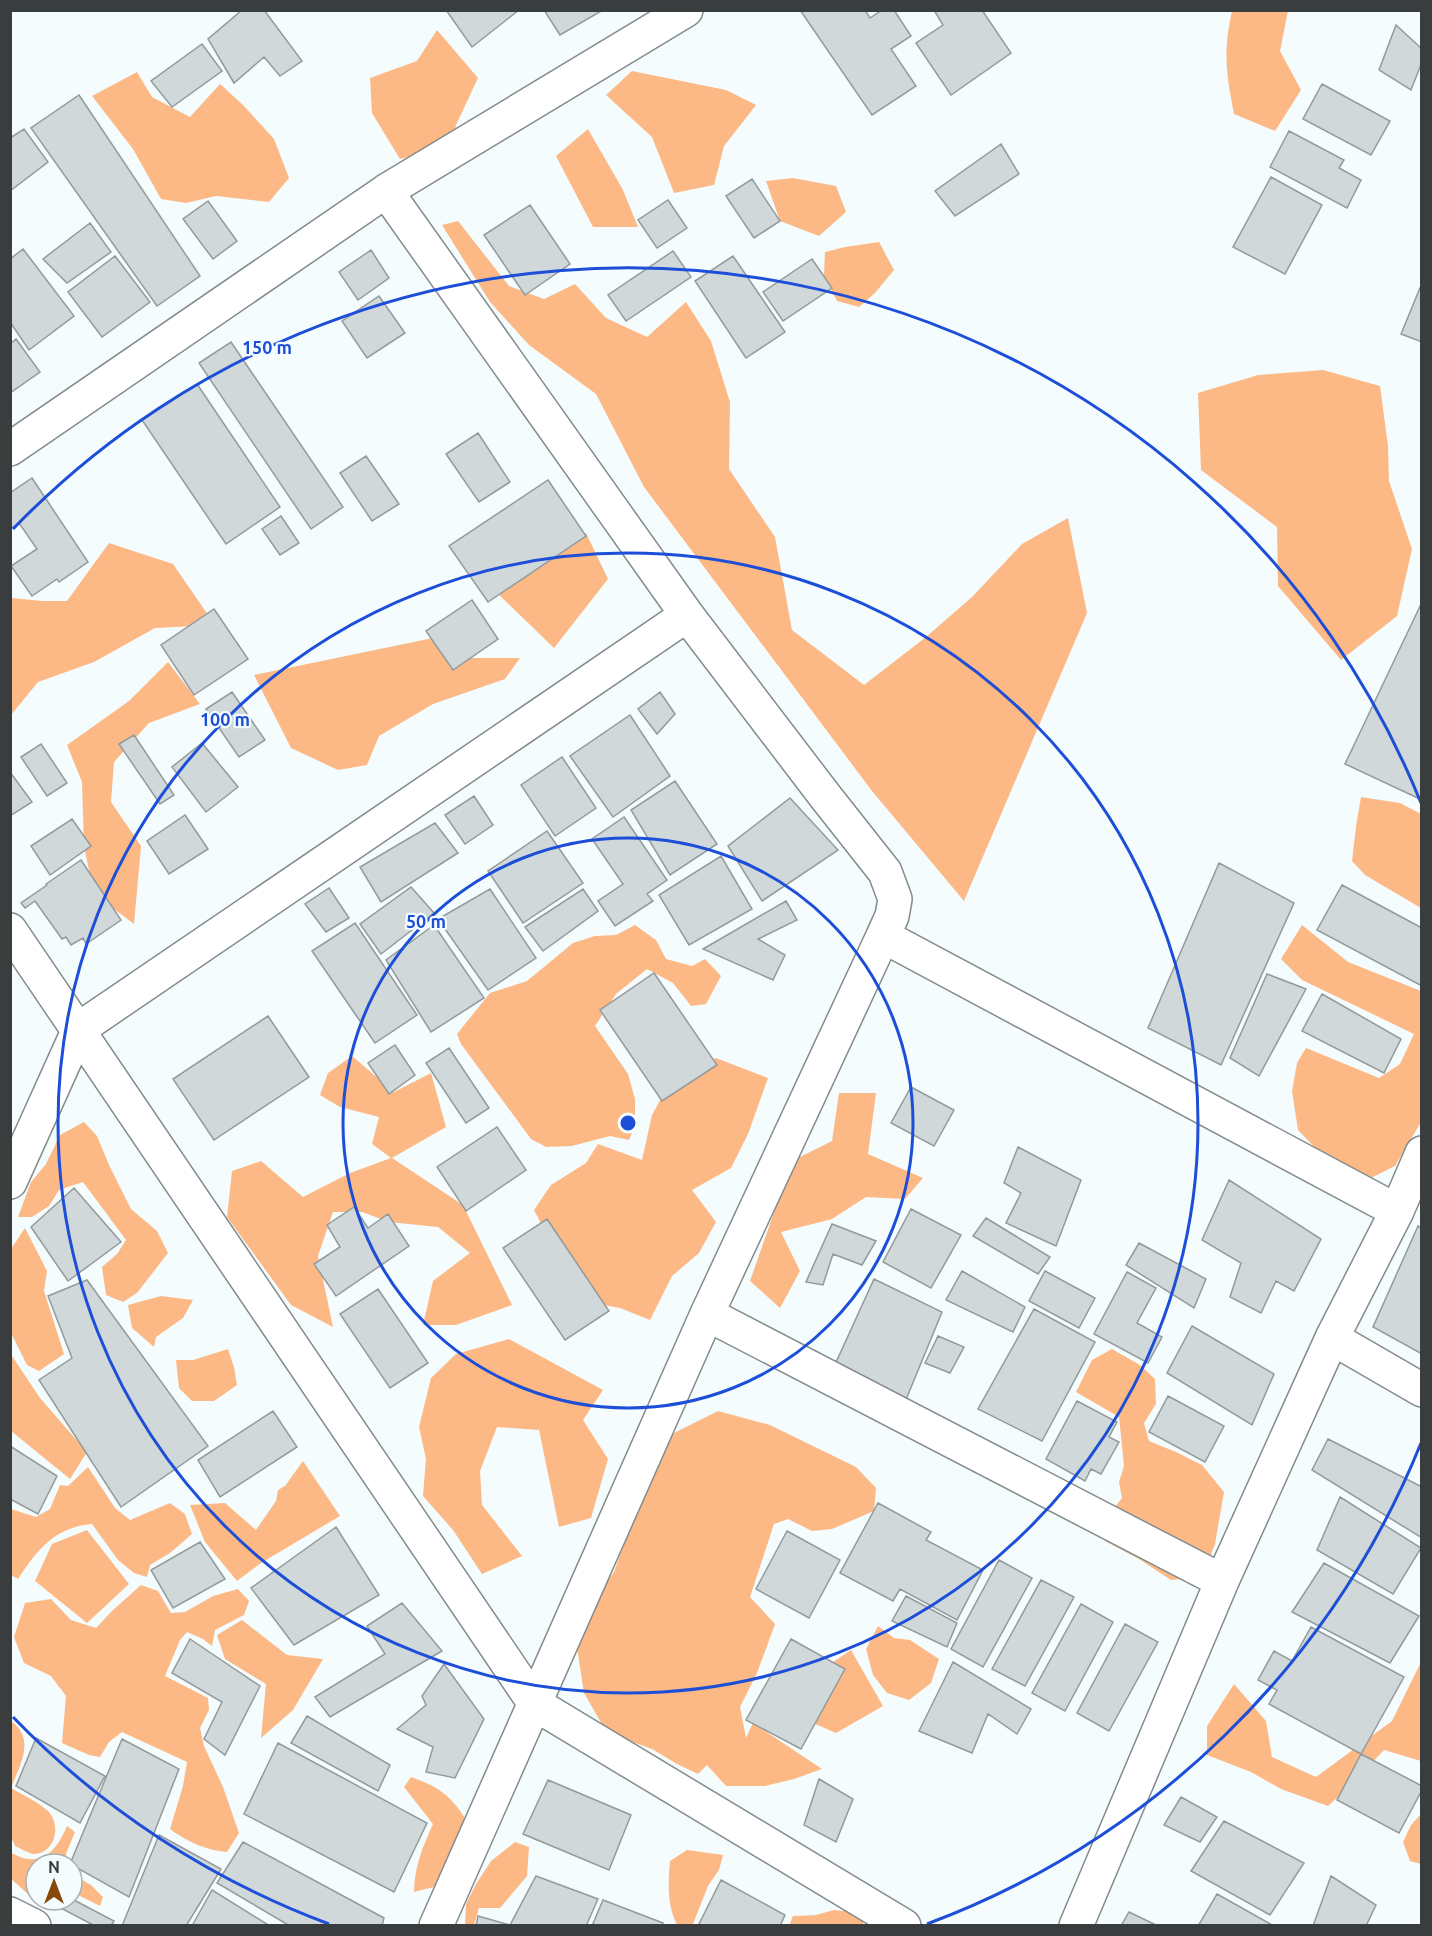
<svg xmlns="http://www.w3.org/2000/svg" width="1432" height="1936" font-family="Ubuntu,sans-serif">
<style>
.forest{fill:#fcb986}
.building{fill:#d0d8da;stroke:#929a9c;stroke-width:1.5}
.lines{fill:none;stroke-linecap:round;stroke-linejoin:round}
.street-casing{stroke:#848b8d;stroke-width:36}
.street{stroke:#fff;stroke-width:33}
.ring{fill:none;stroke:#1d4ed8;stroke-width:3}
.centre{fill:#1d4ed8;stroke:#f4fcfe;stroke-width:3}
.ring-label{font-size:18px;text-anchor:middle;font-weight:bold;fill:#1d4ed8;stroke:#f4fcfe;stroke-width:4.5;stroke-linejoin:round;paint-order:stroke}
</style>
<rect width="100%" height="100%" fill="#f4fcfe"/>
<!-- forest -->
<path class="forest" d="M 1232,11 L 1288,11 L 1280,51 L 1301,90 L 1275,131 L 1234,114 C 1226,73 1223,51 1232,11 Z
M 437,30 L 478,78 L 456,125 L 452,147 L 400,159 L 372,113 L 370,78 L 417,61 Z
M 632,71 L 726,90 L 756,105 L 724,146 L 714,185 L 674,193 L 652,137 L 606,95 Z
M 137,72 L 152,97 L 190,117 L 220,84 L 243,105 L 274,139 L 289,178 L 269,202 L 216,196 L 186,203 L 161,199 L 133,149 L 92,96 Z
M 588,129 L 623,190 L 638,227 L 593,227 L 556,156 Z
M 793,178 L 836,186 L 846,212 L 819,236 L 780,221 L 766,181 Z
M 458,221 L 509,286 L 544,299 L 575,284 L 606,318 L 647,337 L 686,302 L 711,341 L 730,402 L 729,469 L 775,537 L 792,630 L 864,685 L 926,637 L 972,597 L 1022,544 L 1068,518 L 1087,613 L 964,901 L 872,791 L 644,487 L 596,394 L 529,345 L 490,302 L 442,225 Z
M 879,242 L 894,270 L 875,293 L 859,307 L 837,301 L 824,276 L 825,252 L 845,247 Z
M 1323,370 L 1380,386 L 1388,446 L 1389,481 L 1412,549 L 1397,616 L 1341,660 L 1278,586 L 1277,527 L 1201,470 L 1198,393 L 1258,375 Z
M 586,533 L 608,579 L 554,648 L 490,586 Z
M 109,543 L 173,564 L 215,625 L 155,628 L 94,662 L 38,682 L 11,715 L 11,598 L 43,601 L 67,601 Z
M 433,638 L 473,658 L 520,658 L 505,679 L 433,704 L 379,736 L 367,765 L 338,770 L 291,748 L 254,675 Z
M 168,662 L 200,704 L 149,723 L 114,762 L 111,802 L 141,846 L 134,924 L 94,894 L 84,846 L 82,782 L 67,745 L 129,701 Z
M 1361,797 L 1400,803 L 1421,814 L 1421,908 L 1365,875 L 1352,861 L 1356,826 Z
M 635,925 L 656,940 L 666,959 L 692,966 L 705,959 L 721,976 L 706,1004 L 691,1006 L 673,983 L 647,969 L 616,994 L 595,1026 L 628,1074 L 635,1099 L 635,1125 L 629,1140 L 610,1136 L 572,1146 L 546,1147 L 531,1139 L 461,1044 L 457,1034 L 490,993 L 527,981 L 573,943 L 595,936 L 616,935 Z
M 1302,925 L 1348,962 L 1421,991 L 1421,1122 L 1395,1166 L 1367,1180 L 1325,1158 L 1298,1130 L 1292,1091 L 1297,1063 L 1306,1048 L 1379,1078 L 1400,1064 L 1414,1034 L 1302,980 L 1281,959 Z
M 352,1056 L 394,1092 L 431,1073 L 446,1127 L 392,1158 L 463,1205 L 512,1305 L 456,1325 L 423,1325 L 433,1281 L 470,1253 L 438,1227 L 389,1222 L 362,1212 L 333,1212 L 318,1256 L 333,1327 L 291,1305 L 227,1217 L 232,1171 L 261,1161 L 303,1197 L 350,1173 L 391,1158 L 372,1144 L 379,1117 L 340,1107 L 320,1095 L 328,1073 Z
M 716,1058 L 768,1078 L 748,1134 L 731,1168 L 692,1190 L 716,1222 L 699,1253 L 672,1276 L 650,1320 L 620,1308 L 593,1303 L 549,1239 L 534,1210 L 551,1185 L 586,1163 L 598,1144 L 642,1160 L 652,1115 L 672,1078 Z
M 839,1093 L 876,1093 L 868,1154 L 923,1178 L 905,1199 L 866,1197 L 832,1219 L 781,1232 L 800,1271 L 780,1308 L 750,1281 L 792,1161 L 832,1141 Z
M 84,1122 L 97,1136 L 109,1165 L 131,1209 L 157,1231 L 168,1253 L 137,1293 L 123,1302 L 106,1295 L 102,1267 L 117,1254 L 126,1240 L 83,1182 L 59,1190 L 49,1206 L 32,1217 L 18,1217 L 31,1182 L 46,1164 L 60,1135 Z
M 25,1228 L 47,1271 L 44,1291 L 64,1354 L 39,1371 L 27,1365 L 11,1333 L 11,1249 Z
M 161,1296 L 193,1300 L 183,1318 L 156,1337 L 154,1347 L 132,1328 L 128,1305 Z
M 509,1339 L 603,1390 L 583,1420 L 608,1459 L 591,1518 L 559,1527 L 539,1430 L 497,1427 L 480,1471 L 482,1505 L 522,1556 L 482,1574 L 453,1530 L 423,1496 L 426,1459 L 419,1427 L 431,1378 L 456,1354 Z
M 228,1349 L 234,1367 L 237,1385 L 214,1401 L 192,1401 L 179,1388 L 176,1360 L 193,1360 Z
M 1112,1349 L 1140,1365 L 1155,1379 L 1156,1404 L 1144,1423 L 1149,1441 L 1176,1452 L 1202,1465 L 1224,1492 L 1215,1544 L 1202,1577 L 1171,1580 L 1139,1559 L 1105,1541 L 1108,1516 L 1122,1498 L 1119,1482 L 1124,1466 L 1119,1417 L 1076,1392 L 1092,1360 Z
M 10,1353 L 40,1398 L 87,1452 L 70,1479 L 11,1431 Z
M 718,1411 L 770,1425 L 856,1467 L 876,1488 L 874,1511 L 832,1529 L 812,1531 L 788,1519 L 774,1524 L 750,1597 L 775,1624 L 757,1673 L 740,1707 L 746,1738 L 753,1723 L 822,1769 L 794,1779 L 765,1786 L 726,1786 L 707,1765 L 698,1774 L 677,1764 L 652,1749 L 607,1733 L 584,1693 L 575,1635 L 597,1596 L 614,1572 L 630,1527 L 650,1485 L 662,1439 Z
M 303,1461 L 340,1516 L 261,1563 L 237,1581 L 205,1542 L 190,1505 L 225,1503 L 256,1530 L 276,1501 L 278,1490 L 285,1486 Z
M 88,1467 L 115,1508 L 130,1520 L 170,1503 L 185,1514 L 192,1534 L 170,1553 L 150,1565 L 147,1577 L 134,1573 L 118,1560 L 92,1524 C 55,1527 37,1550 18,1579 L 11,1575 L 11,1509 L 36,1517 L 50,1509 L 60,1485 L 68,1486 Z
M 87,1530 L 129,1584 L 87,1623 L 35,1581 L 52,1544 Z
M 141,1585 L 158,1591 L 171,1613 L 185,1612 L 213,1596 L 238,1589 L 249,1601 L 244,1615 L 215,1630 L 212,1646 L 203,1639 L 187,1632 L 180,1640 L 165,1676 L 208,1698 L 209,1710 L 200,1728 L 204,1746 L 223,1787 L 239,1833 L 227,1852 C 205,1850 188,1842 170,1829 L 183,1786 L 187,1762 L 122,1732 L 109,1742 L 100,1757 L 89,1755 L 62,1743 L 66,1696 L 51,1676 L 24,1663 L 14,1637 L 25,1603 L 51,1599 L 71,1620 L 96,1628 L 112,1611 Z
M 242,1620 L 287,1655 L 323,1659 L 293,1710 L 261,1738 L 266,1684 L 225,1659 L 217,1635 Z
M 878,1626 L 894,1638 L 910,1640 L 939,1659 L 931,1683 L 909,1700 L 887,1693 L 873,1675 L 866,1649 Z
M 851,1650 L 883,1706 L 836,1733 L 790,1713 L 815,1674 Z
M 1421,1662 L 1421,1761 L 1384,1750 L 1350,1786 L 1328,1806 L 1281,1789 L 1251,1772 L 1207,1755 L 1207,1726 L 1234,1684 L 1266,1721 L 1272,1757 L 1316,1777 L 1392,1721 Z
M 11,1721 C 36,1739 20,1765 11,1788 C 23,1795 38,1802 48,1811 C 62,1825 55,1854 33,1854 C 28,1853 20,1848 15,1846 L 11,1836 Z
M 411,1777 C 441,1788 450,1795 467,1821 L 448,1878 L 434,1887 L 414,1892 C 414,1867 423,1846 433,1824 L 404,1787 Z
M 1421,1814 L 1421,1864 L 1410,1861 L 1403,1842 L 1411,1825 Z
M 67,1826 L 75,1832 L 66,1854 L 67,1864 L 36,1864 L 36,1895 L 28,1894 L 11,1879 L 11,1853 C 16,1855 23,1859 29,1859 C 50,1861 60,1842 67,1826 Z
M 515,1842 L 529,1847 L 527,1876 L 500,1908 L 479,1908 L 474,1925 L 465,1925 L 466,1904 L 476,1884 L 491,1861 Z
M 687,1850 L 723,1855 L 719,1870 L 708,1886 L 693,1924 L 677,1925 C 667,1905 668,1883 670,1861 Z
M 72,1874 L 91,1885 L 103,1897 L 100,1906 L 72,1892 Z
M 834,1910 L 863,1913 L 863,1925 L 789,1926 L 793,1916 L 816,1915 Z"/>
<!-- building -->
<path class="building" d="M 242,10 L 264,10 L 302,61 L 280,76 L 264,57 L 234,83 L 208,39 Z
M 446,10 L 519,10 L 472,47 Z
M 544,10 L 603,10 L 560,35 Z
M 800,10 L 865,10 L 870,18 L 882,10 L 894,10 L 911,36 L 891,49 L 916,86 L 872,115 Z
M 934,10 L 982,10 L 1011,53 L 951,95 L 916,43 L 943,25 Z
M 1396,25 L 1422,49 L 1422,62 L 1411,90 L 1379,70 Z
M 202,44 L 222,71 L 172,107 L 151,81 Z
M 1322,84 L 1390,121 L 1371,155 L 1303,119 Z
M 79,95 L 200,276 L 157,306 L 31,128 Z
M 24,129 L 48,162 L 10,191 L 10,138 Z
M 1289,131 L 1344,160 L 1339,168 L 1361,180 L 1347,208 L 1270,167 Z
M 1001,144 L 1019,174 L 955,216 L 935,191 Z
M 1271,177 L 1322,205 L 1285,274 L 1233,247 Z
M 752,179 L 780,221 L 754,238 L 726,196 Z
M 668,200 L 687,228 L 657,248 L 638,220 Z
M 208,201 L 237,241 L 213,259 L 183,219 Z
M 530,205 L 570,264 L 525,295 L 484,235 Z
M 90,223 L 111,252 L 67,283 L 43,259 Z
M 23,249 L 74,316 L 29,350 L 10,322 L 10,259 Z
M 371,250 L 389,278 L 358,300 L 339,272 Z
M 673,251 L 691,277 L 626,321 L 608,295 Z
M 115,256 L 150,302 L 102,337 L 68,292 Z
M 733,256 L 785,332 L 746,358 L 695,281 Z
M 812,259 L 832,288 L 783,321 L 763,292 Z
M 1422,283 L 1422,342 L 1401,334 Z
M 379,296 L 405,333 L 367,358 L 342,321 Z
M 16,339 L 40,372 L 10,393 L 10,344 Z
M 231,342 L 343,507 L 311,529 L 199,363 Z
M 197,384 L 280,507 L 226,544 L 142,420 Z
M 478,433 L 510,482 L 479,502 L 446,454 Z
M 366,456 L 399,504 L 372,521 L 340,473 Z
M 32,478 L 88,562 L 59,582 L 57,579 L 32,596 L 11,566 L 37,549 L 19,523 L 10,529 L 10,493 Z
M 548,480 L 586,536 L 488,602 L 449,546 Z
M 281,516 L 299,543 L 280,555 L 262,529 Z
M 472,600 L 498,639 L 453,670 L 426,631 Z
M 1422,602 L 1422,800 L 1345,764 Z
M 214,609 L 248,659 L 194,695 L 161,645 Z
M 232,692 L 265,740 L 239,757 L 206,709 Z
M 660,692 L 675,714 L 657,734 L 638,709 Z
M 630,715 L 670,776 L 613,817 L 570,756 Z
M 134,735 L 174,795 L 160,804 L 119,744 Z
M 202,743 L 238,787 L 206,812 L 172,767 Z
M 41,744 L 67,783 L 47,796 L 21,757 Z
M 562,757 L 596,808 L 555,836 L 521,785 Z
M 10,772 L 32,802 L 10,816 Z
M 675,781 L 717,844 L 670,875 L 631,810 Z
M 474,796 L 493,825 L 465,844 L 445,815 Z
M 790,798 L 838,850 L 762,901 L 728,846 Z
M 185,815 L 208,849 L 169,874 L 147,841 Z
M 624,817 L 667,880 L 647,894 L 653,901 L 615,926 L 598,901 L 623,884 L 592,839 Z
M 72,819 L 91,846 L 50,875 L 31,846 Z
M 435,823 L 458,853 L 381,902 L 360,867 Z
M 547,831 L 583,883 L 523,923 L 488,871 Z
M 721,856 L 752,909 L 689,945 L 659,895 Z
M 81,860 L 121,920 L 86,944 L 83,938 L 71,945 L 66,937 L 62,939 L 35,901 L 25,908 L 21,903 L 47,885 L 46,884 Z
M 1219,863 L 1294,903 L 1221,1065 L 1148,1028 Z
M 1342,885 L 1422,928 L 1422,986 L 1317,930 Z
M 411,887 L 434,913 L 381,954 L 360,924 Z
M 329,888 L 349,918 L 326,932 L 305,904 Z
M 490,889 L 536,958 L 488,990 L 438,919 Z
M 583,889 L 598,911 L 543,951 L 525,927 Z
M 786,901 L 797,920 L 758,939 L 785,955 L 773,980 L 703,949 Z
M 355,923 L 417,1015 L 375,1043 L 312,951 Z
M 434,925 L 484,998 L 431,1032 L 386,960 Z
M 654,973 L 717,1065 L 662,1101 L 600,1010 Z
M 1267,974 L 1306,989 L 1259,1076 L 1230,1058 Z
M 1322,994 L 1401,1039 L 1384,1073 L 1302,1031 Z
M 268,1016 L 309,1077 L 214,1140 L 173,1079 Z
M 395,1045 L 415,1075 L 389,1094 L 368,1063 Z
M 449,1048 L 489,1108 L 466,1123 L 426,1063 Z
M 911,1087 L 954,1110 L 934,1146 L 891,1123 Z
M 497,1127 L 526,1170 L 466,1211 L 437,1167 Z
M 1018,1147 L 1081,1180 L 1056,1246 L 1006,1223 L 1021,1193 L 1004,1183 Z
M 1229,1180 L 1321,1239 L 1294,1291 L 1276,1281 L 1261,1313 L 1230,1297 L 1241,1263 L 1202,1240 Z
M 74,1188 L 121,1242 L 68,1281 L 31,1227 Z
M 354,1207 L 368,1228 L 388,1214 L 409,1246 L 336,1296 L 314,1264 L 340,1247 L 327,1225 Z
M 911,1209 L 961,1235 L 931,1288 L 883,1262 Z
M 986,1218 L 1050,1257 L 1038,1274 L 973,1236 Z
M 547,1219 L 609,1311 L 565,1340 L 503,1248 Z
M 832,1224 L 876,1241 L 862,1265 L 833,1254 L 823,1285 L 806,1282 Z
M 1418,1226 L 1422,1228 L 1422,1354 L 1373,1327 Z
M 1139,1243 L 1206,1279 L 1194,1308 L 1126,1265 Z
M 962,1271 L 1025,1307 L 1013,1332 L 946,1300 Z
M 1045,1271 L 1095,1298 L 1079,1328 L 1029,1301 Z
M 1127,1272 L 1156,1288 L 1137,1323 L 1162,1337 L 1148,1363 L 1094,1334 Z
M 874,1279 L 942,1312 L 905,1402 L 833,1369 Z
M 87,1280 L 208,1446 L 121,1507 L 39,1380 L 72,1358 L 48,1296 Z
M 378,1289 L 428,1363 L 390,1388 L 340,1314 Z
M 1034,1309 L 1095,1342 L 1042,1441 L 978,1409 Z
M 1192,1326 L 1274,1374 L 1252,1425 L 1167,1373 Z
M 938,1336 L 964,1347 L 950,1373 L 925,1363 Z
M 1168,1396 L 1224,1426 L 1205,1462 L 1149,1432 Z
M 1077,1401 L 1117,1422 L 1109,1437 L 1119,1442 L 1101,1474 L 1091,1469 L 1085,1481 L 1046,1459 Z
M 273,1411 L 297,1447 L 220,1497 L 198,1460 Z
M 1328,1439 L 1422,1487 L 1422,1538 L 1312,1470 Z
M 10,1446 L 57,1476 L 38,1514 L 10,1499 Z
M 1340,1497 L 1421,1548 L 1393,1594 L 1317,1550 Z
M 878,1503 L 931,1532 L 926,1540 L 983,1570 L 957,1620 L 900,1589 L 893,1601 L 840,1573 Z
M 336,1527 L 379,1595 L 294,1645 L 251,1588 Z
M 787,1531 L 840,1560 L 809,1618 L 756,1589 Z
M 200,1542 L 225,1579 L 173,1608 L 151,1570 Z
M 999,1560 L 1032,1578 L 983,1667 L 951,1649 Z
M 1324,1563 L 1419,1616 L 1390,1663 L 1292,1612 Z
M 1041,1580 L 1074,1597 L 1025,1686 L 992,1669 Z
M 906,1596 L 957,1623 L 947,1647 L 892,1621 Z
M 402,1603 L 442,1651 L 330,1717 L 315,1697 L 385,1654 L 367,1626 Z
M 1081,1604 L 1113,1622 L 1065,1711 L 1032,1693 Z
M 1125,1624 L 1158,1642 L 1109,1731 L 1077,1713 Z
M 1311,1627 L 1404,1677 L 1361,1754 L 1269,1704 L 1277,1690 L 1258,1680 L 1274,1651 L 1292,1661 Z
M 190,1639 L 260,1686 L 225,1755 L 204,1739 L 222,1702 L 172,1673 Z
M 791,1639 L 845,1669 L 801,1749 L 746,1720 Z
M 953,1662 L 1031,1709 L 1017,1734 L 988,1714 L 972,1753 L 919,1731 Z
M 444,1664 L 484,1719 L 455,1778 L 426,1772 L 433,1747 L 397,1729 L 426,1705 L 422,1696 Z
M 307,1716 L 390,1765 L 378,1791 L 291,1743 Z
M 36,1738 L 105,1776 L 80,1823 L 16,1786 Z
M 122,1739 L 179,1769 L 129,1897 L 70,1864 Z
M 278,1743 L 427,1823 L 394,1892 L 244,1814 Z
M 1361,1754 L 1422,1786 L 1422,1790 L 1399,1833 L 1337,1800 Z
M 819,1779 L 853,1799 L 836,1842 L 804,1825 Z
M 548,1780 L 631,1815 L 609,1870 L 523,1834 Z
M 1181,1797 L 1217,1817 L 1200,1842 L 1164,1825 Z
M 1224,1821 L 1304,1863 L 1270,1915 L 1191,1871 Z
M 159,1835 L 221,1869 L 186,1926 L 122,1926 Z
M 243,1842 L 384,1918 L 382,1926 L 290,1926 L 217,1883 Z
M 536,1876 L 598,1899 L 586,1926 L 476,1926 L 478,1916 L 510,1925 Z
M 1331,1876 L 1376,1905 L 1366,1926 L 1313,1926 Z
M 721,1880 L 785,1915 L 780,1926 L 698,1926 Z
M 212,1890 L 270,1926 L 192,1926 Z
M 1217,1894 L 1274,1926 L 1198,1926 Z
M 72,1899 L 114,1921 L 111,1926 L 95,1926 L 53,1904 L 55,1900 L 72,1900 Z
M 603,1900 L 663,1923 L 662,1926 L 592,1926 Z
M 1129,1912 L 1158,1926 L 1121,1926 Z"/>
<g class="lines">
<defs>
<path id="street" d="M 386,191 L 687,615 L 825,796 L 885,872 L 895,899 L 892,916 L 883,936 L 1397,1211
M 10,449 L 386,191 L 686,10
M 10,930 L 535,1704 L 904,1926
M 10,1182 L 79,1029 L 687,615
M 707,1314 L 1222,1581
M 1332,1338 L 1422,1390
M 10,1914 L 34,1926
M 436,1926 L 707,1314 L 883,936
M 1076,1926 L 1222,1581 L 1332,1338 L 1397,1211 L 1422,1153"/>
</defs>
<!-- street casing -->
<use href="#street" class="street-casing"/>
<!-- street -->
<use href="#street" class="street"/>
</g>
<!-- distance rings -->
<g class="ring">
<circle cx="628" cy="1123" r="285"/>
<circle cx="628" cy="1123" r="570"/>
<path d="M1421 1443A855 855 0 0 1 927 1924M329 1924A855 855 0 0 1 13 1717M13 529A855 855 0 0 1 1421 803"/>
</g>
<circle cx="628" cy="1123" r="9" class="centre"/>
<g class="ring-label">
<text x="267" y="354">150 m</text>
<text x="225" y="726">100 m</text>
<text x="426" y="928">50 m</text>
</g>
<!-- border -->
<rect width="1432" height="1936" fill="none" stroke="#3a3d3e" stroke-width="24"/>
<!-- north arrow -->
<g transform="translate(54 1882)"><circle r="28" fill="#f4fcfe" stroke="#aab0b1" stroke-width="1.5"/>
<path d="M0-4.5L10 22L0 15L-10 22Z" fill="#87490b"/>
<text y="-9" font-size="16" font-weight="bold" text-anchor="middle" fill="#3a3d3e">N</text>
</g>
</svg>
